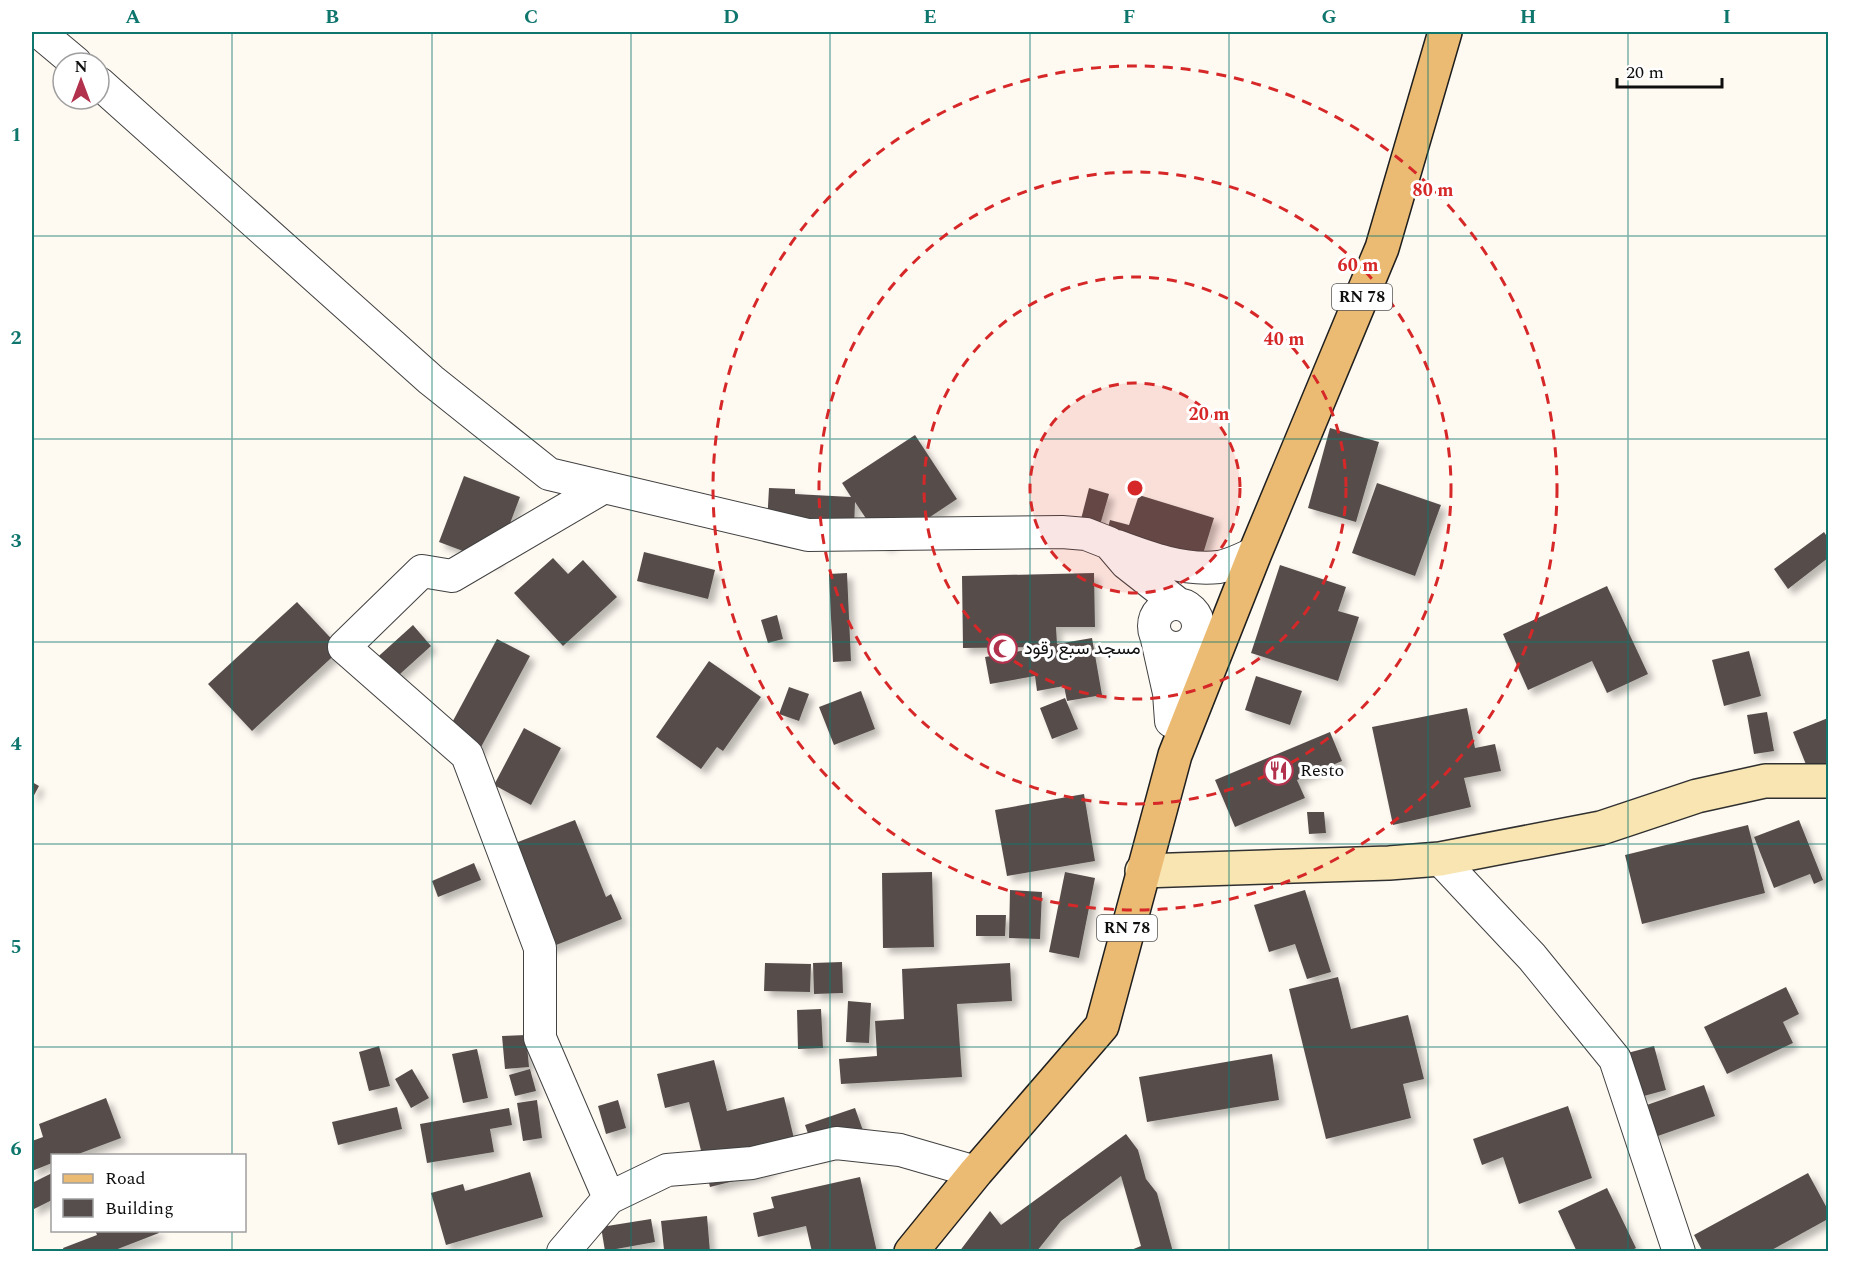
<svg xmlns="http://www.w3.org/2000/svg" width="1860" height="1283" font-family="Spectral,Vazirmatn,serif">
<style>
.building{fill:#564e4c;filter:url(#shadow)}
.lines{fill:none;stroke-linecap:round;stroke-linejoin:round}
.minor-casing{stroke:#414141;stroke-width:34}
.secondary-casing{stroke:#303030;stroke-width:36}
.primary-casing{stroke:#1f1f1f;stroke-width:36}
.minor{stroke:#fff;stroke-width:32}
.secondary{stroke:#f8e5b2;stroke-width:33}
.primary{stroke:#ecbb73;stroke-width:33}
.grid{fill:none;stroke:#0f766e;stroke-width:1.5;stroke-opacity:0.55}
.ring{fill:none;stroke:#d62828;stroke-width:3;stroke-dasharray:10 8}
.labels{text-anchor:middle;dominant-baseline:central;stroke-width:6;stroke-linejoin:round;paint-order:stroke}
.shield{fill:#fff;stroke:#565656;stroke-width:1.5}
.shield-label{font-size:16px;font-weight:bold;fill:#0e0e0e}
.poi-label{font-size:18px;fill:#0e0e0e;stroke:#fff;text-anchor:start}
.centre{fill:#d62828;stroke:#fff;stroke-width:3}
.ring-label{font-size:18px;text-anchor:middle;font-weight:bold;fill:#d62828;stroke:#fff;stroke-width:6;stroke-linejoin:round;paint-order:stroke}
.neatline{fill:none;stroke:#0f766e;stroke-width:2}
.grid-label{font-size:20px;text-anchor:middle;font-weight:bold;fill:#0f766e}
</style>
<defs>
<filter id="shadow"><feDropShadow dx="5.5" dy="5.5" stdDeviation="3" flood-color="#0004"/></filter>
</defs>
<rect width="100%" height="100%" fill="#fef9f1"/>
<!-- building -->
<path class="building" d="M 1330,428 L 1379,442 L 1356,522 L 1308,508 Z
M 915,435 L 957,499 L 885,547 L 855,502 L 854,528 L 767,524 L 769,488 L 795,489 L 795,494 L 851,497 L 842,483 Z
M 464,476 L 520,497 L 495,563 L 439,542 Z
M 1377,483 L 1441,505 L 1415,576 L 1352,553 Z
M 1089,488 L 1109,494 L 1098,532 L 1079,527 Z
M 1139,495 L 1214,518 L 1199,567 L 1105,538 L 1110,520 L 1129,525 Z
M 1824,532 L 1828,538 L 1828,558 L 1788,589 L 1774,569 Z
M 644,552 L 715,570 L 708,599 L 637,581 Z
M 553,558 L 568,574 L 583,560 L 617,597 L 563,646 L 514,593 Z
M 1280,565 L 1346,587 L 1338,611 L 1359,617 L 1338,681 L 1251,653 Z
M 847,573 L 851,661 L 833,662 L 829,574 Z
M 1094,573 L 1095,627 L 1056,627 L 1057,644 L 1092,638 L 1102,695 L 1067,701 L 1064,686 L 1037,691 L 1035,676 L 990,684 L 985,657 L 1044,647 L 963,648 L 962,576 Z
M 1607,586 L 1648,674 L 1607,693 L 1592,661 L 1528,690 L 1503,634 Z
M 297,602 L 341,649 L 252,731 L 208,684 Z
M 777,615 L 783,639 L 768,643 L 761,620 Z
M 413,625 L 431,646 L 379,693 L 360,673 Z
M 497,639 L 530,656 L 473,762 L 440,745 Z
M 1749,651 L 1761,696 L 1724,706 L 1712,660 Z
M 709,661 L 761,697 L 723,751 L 717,747 L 701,769 L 656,737 Z
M 1256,676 L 1302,691 L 1290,725 L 1245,710 Z
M 789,687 L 809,694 L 799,721 L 779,714 Z
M 861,691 L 875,729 L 834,745 L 819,707 Z
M 1065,698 L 1078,729 L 1052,739 L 1040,708 Z
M 1467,708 L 1475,748 L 1495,744 L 1501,771 L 1464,778 L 1471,807 L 1393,825 L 1372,727 Z
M 1767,712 L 1774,751 L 1754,754 L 1747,715 Z
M 1828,718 L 1828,770 L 1811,777 L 1793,732 Z
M 524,728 L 561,748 L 531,805 L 494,785 Z
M 1330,732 L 1342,761 L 1297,780 L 1305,798 L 1235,827 L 1215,780 Z
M 32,782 L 39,786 L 32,799 Z
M 1084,794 L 1095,861 L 1007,876 L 995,810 Z
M 1307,812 L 1324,812 L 1326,833 L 1309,834 Z
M 575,820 L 606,897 L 611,894 L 622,919 L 546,949 L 505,847 Z
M 1799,820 L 1823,880 L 1814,884 L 1810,874 L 1774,888 L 1754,837 Z
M 1748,825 L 1765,893 L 1642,924 L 1625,855 Z
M 474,863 L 481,880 L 438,897 L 432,881 Z
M 932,872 L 934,947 L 883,948 L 882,873 Z
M 1065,872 L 1095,878 L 1079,958 L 1049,952 Z
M 1010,890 L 1042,892 L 1040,939 L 1009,938 Z
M 1305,890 L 1331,972 L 1307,979 L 1295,944 L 1269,952 L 1254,905 Z
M 976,915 L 1006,915 L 1005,936 L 976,936 Z
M 842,962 L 843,993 L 814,994 L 813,963 Z
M 765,963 L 811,964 L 810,992 L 764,991 Z
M 1010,963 L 1012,1001 L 957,1004 L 962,1077 L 841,1084 L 839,1059 L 877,1056 L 875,1021 L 904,1019 L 902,969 Z
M 1338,977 L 1351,1029 L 1408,1015 L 1424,1079 L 1403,1084 L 1411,1118 L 1326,1139 L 1289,989 Z
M 1786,987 L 1799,1014 L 1783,1022 L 1793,1043 L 1727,1074 L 1704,1027 Z
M 848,1001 L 871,1003 L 869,1043 L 846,1042 Z
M 821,1009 L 823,1048 L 798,1049 L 797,1010 Z
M 526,1035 L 529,1067 L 505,1069 L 502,1036 Z
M 379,1046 L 390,1086 L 369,1091 L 359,1052 Z
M 1654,1046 L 1666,1090 L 1629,1100 L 1616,1056 Z
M 477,1049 L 488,1098 L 463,1103 L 452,1054 Z
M 1272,1054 L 1279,1100 L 1147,1122 L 1139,1077 Z
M 714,1060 L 727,1111 L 784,1097 L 797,1151 L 762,1174 L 710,1187 L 689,1102 L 665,1108 L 657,1074 Z
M 412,1069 L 429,1098 L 411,1108 L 395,1079 Z
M 530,1069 L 536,1091 L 515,1096 L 509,1075 Z
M 1704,1085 L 1715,1116 L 1632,1145 L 1621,1114 Z
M 106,1098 L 121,1138 L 73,1156 L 52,1156 L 52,1163 L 32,1171 L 32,1141 L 43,1137 L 39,1124 Z
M 537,1100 L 542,1138 L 523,1141 L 517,1103 Z
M 618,1100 L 626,1128 L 606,1134 L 598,1106 Z
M 1568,1106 L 1592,1178 L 1519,1204 L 1503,1157 L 1482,1165 L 1473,1139 Z
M 397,1107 L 402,1129 L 338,1145 L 332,1122 Z
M 509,1108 L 512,1125 L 490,1129 L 494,1152 L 427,1163 L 420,1124 Z
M 855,1108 L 866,1139 L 816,1156 L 805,1125 Z
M 1126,1134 L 1138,1150 L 1146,1179 L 1157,1193 L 1173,1252 L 1126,1252 L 1141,1246 L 1121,1176 L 1061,1221 L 1037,1251 L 959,1252 L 990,1211 L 1001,1225 Z
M 530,1172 L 543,1217 L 446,1245 L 431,1193 L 463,1184 L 465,1191 Z
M 52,1173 L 52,1200 L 32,1210 L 32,1183 Z
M 1808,1173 L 1828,1210 L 1828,1219 L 1768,1252 L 1703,1252 L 1694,1235 Z
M 860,1177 L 877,1252 L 812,1252 L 806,1226 L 758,1237 L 753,1213 L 774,1208 L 771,1197 Z
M 1607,1188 L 1636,1248 L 1629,1252 L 1577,1252 L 1558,1211 Z
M 707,1216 L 710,1252 L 664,1250 L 661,1221 Z
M 651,1219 L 655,1242 L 605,1251 L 601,1227 Z
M 95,1230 L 158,1230 L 159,1233 L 110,1252 L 64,1252 L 63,1248 L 97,1235 Z"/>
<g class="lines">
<defs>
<path id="minor" d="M 39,32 L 76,63
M 99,83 L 431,380 L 549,474 L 808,535 L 1062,532 L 1086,534 L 1109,543 L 1126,563 L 1177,603
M 604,487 L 452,576 L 422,571 L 344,647 L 467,755 L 540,948 L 540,1038 L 609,1198
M 1117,546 C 1149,558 1184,571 1219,567 C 1231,565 1244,558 1255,553
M1154 626a22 22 0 1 1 44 0a22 22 0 1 1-44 0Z
M 1157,639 L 1169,693 L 1171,721
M 1181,718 L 1195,638
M 1440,859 L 1532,957 L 1615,1059 L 1679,1252
M 563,1252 L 609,1198 L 667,1170 L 752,1163 L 836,1143 L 900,1150 L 976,1172"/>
<path id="secondary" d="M 1142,871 L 1389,863 L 1440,859 L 1601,828 L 1697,796 L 1765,781 L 1828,781"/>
<path id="primary" d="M 911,1252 L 976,1172 L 1102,1026 L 1175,755 L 1255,553 L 1382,248 L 1445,32"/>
</defs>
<!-- minor casing -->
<use href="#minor" class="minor-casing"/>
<!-- secondary casing -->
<use href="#secondary" class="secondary-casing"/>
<!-- primary casing -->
<use href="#primary" class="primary-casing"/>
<!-- minor -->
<use href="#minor" class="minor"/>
<!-- secondary -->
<use href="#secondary" class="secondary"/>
<!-- primary -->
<use href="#primary" class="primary"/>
</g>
<!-- grid -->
<path class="grid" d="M 232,32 L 232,1156M 432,32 L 432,1252M 631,32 L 631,1252M 830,32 L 830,1252M 1030,32 L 1030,1252M 1229,32 L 1229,1252M 1428,32 L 1428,1252M 1628,32 L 1628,1252M 32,236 L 1828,236M 32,439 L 1828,439M 32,642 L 1828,642M 32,844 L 1828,844M 32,1047 L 1828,1047M 232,1230 L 232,1252"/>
<!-- distance rings -->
<circle cx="1135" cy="488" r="105" fill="#d62828" fill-opacity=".12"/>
<g class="ring">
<circle cx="1135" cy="488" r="105"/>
<circle cx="1135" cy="488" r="211"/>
<circle cx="1135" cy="488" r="316"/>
<circle cx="1135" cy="488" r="422"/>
</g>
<!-- icons -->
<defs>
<symbol id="mosque-ring" viewBox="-11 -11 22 22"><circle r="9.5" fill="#fff" stroke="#b2324d" stroke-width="1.5"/><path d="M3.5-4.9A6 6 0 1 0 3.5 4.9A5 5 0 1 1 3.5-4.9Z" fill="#b2324d"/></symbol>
<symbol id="restaurant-ring" viewBox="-11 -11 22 22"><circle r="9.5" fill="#fff" stroke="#b2324d" stroke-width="1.5"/><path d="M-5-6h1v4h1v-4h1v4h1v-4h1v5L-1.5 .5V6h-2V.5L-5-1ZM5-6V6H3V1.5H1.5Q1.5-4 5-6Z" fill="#b2324d"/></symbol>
</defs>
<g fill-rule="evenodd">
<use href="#mosque-ring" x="986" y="632" width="33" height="33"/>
<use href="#restaurant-ring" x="1262" y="754" width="33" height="33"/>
</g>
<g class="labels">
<!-- shield labels -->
<g class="shield">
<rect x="1332" y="284" width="60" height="26" rx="4.5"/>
<rect x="1097" y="915" width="60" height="26" rx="4.5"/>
</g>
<g class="shield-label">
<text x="1362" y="297">RN 78</text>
<text x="1127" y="928">RN 78</text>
</g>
<!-- poi labels -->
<g class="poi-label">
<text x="1024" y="648">مسجد سبع رقود</text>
<text x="1300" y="770">Resto</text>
</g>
</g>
<circle cx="1135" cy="488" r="9" class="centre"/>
<g class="ring-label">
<text x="1433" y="196">80 m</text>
<text x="1358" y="271">60 m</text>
<text x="1284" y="345">40 m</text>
<text x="1209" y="420">20 m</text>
</g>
<!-- border -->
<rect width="1860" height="1283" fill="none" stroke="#ffffff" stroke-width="66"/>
<!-- legend -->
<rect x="51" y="1154" width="195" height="78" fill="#ffffff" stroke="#9f9f9f" stroke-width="1.5"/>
<rect x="63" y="1174" width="30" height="9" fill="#ecbb73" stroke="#9f9f9f" stroke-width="1.5"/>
<text x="105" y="1184" font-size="18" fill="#0e0e0e">Road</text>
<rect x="63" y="1199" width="30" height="18" fill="#564e4c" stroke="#9f9f9f" stroke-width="1.5"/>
<text x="105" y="1214" font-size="18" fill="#0e0e0e">Building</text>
<!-- north arrow -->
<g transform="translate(81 81)"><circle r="28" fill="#ffffff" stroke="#9f9f9f" stroke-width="1.5"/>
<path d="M0-4.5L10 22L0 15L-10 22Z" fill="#b2324d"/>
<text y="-9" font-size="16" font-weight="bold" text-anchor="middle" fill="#0e0e0e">N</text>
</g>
<!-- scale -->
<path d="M1617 78v9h105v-9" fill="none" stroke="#0e0e0e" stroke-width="3"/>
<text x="1626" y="78" font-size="18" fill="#0e0e0e" stroke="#ffffff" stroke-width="4.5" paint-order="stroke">20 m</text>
<rect x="33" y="33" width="1794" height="1217" class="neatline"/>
<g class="grid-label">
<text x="133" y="23">A</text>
<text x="332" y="23">B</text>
<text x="531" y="23">C</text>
<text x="731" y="23">D</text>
<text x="930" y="23">E</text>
<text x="1129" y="23">F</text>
<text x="1329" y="23">G</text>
<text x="1528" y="23">H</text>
<text x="1727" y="23">I</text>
<text x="16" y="141">1</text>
<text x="16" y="344">2</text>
<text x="16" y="547">3</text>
<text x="16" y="750">4</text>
<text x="16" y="953">5</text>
<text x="16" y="1155">6</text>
</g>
</svg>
